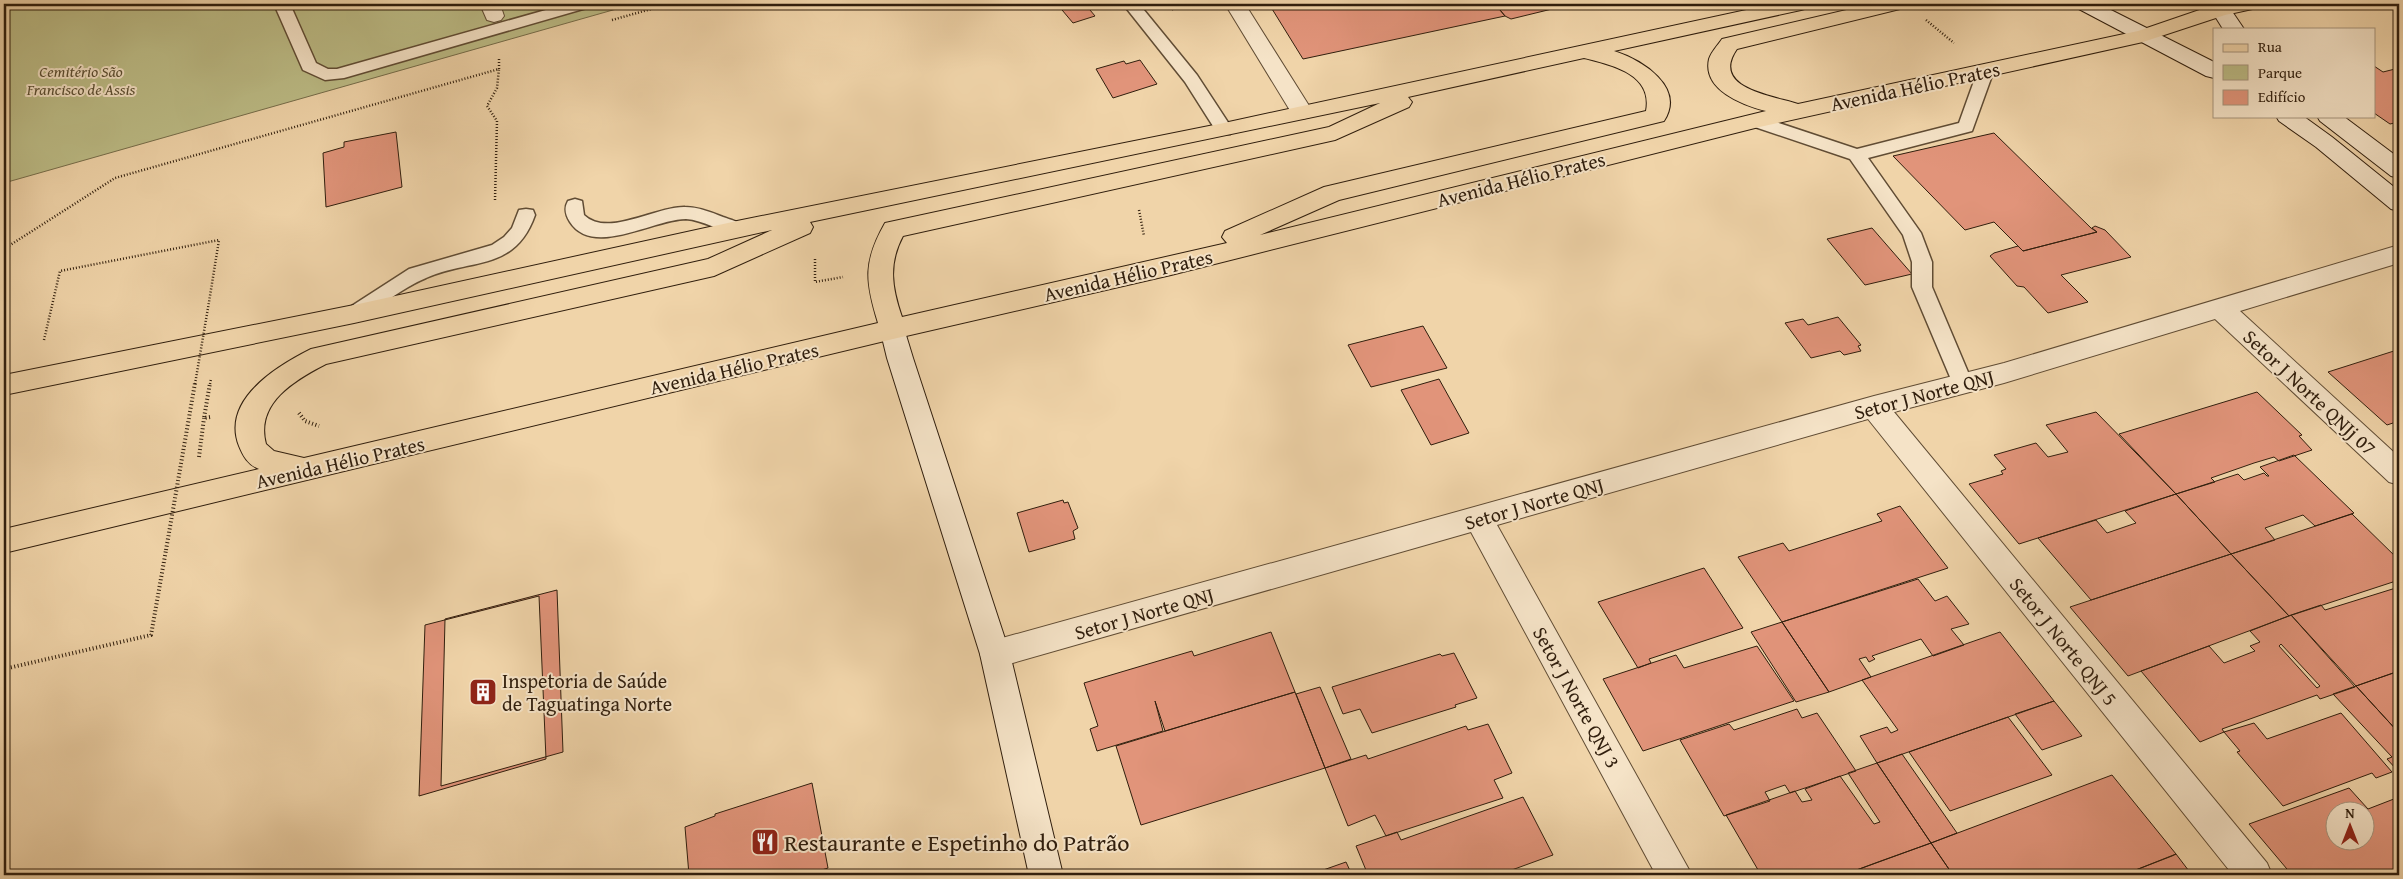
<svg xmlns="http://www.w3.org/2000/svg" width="2403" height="879" font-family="'Gentium Book Plus',serif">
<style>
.green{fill:#bcbc86;stroke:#766d4a}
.building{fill:#e1947a;stroke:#301e0d;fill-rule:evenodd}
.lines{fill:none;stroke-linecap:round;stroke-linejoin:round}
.lane-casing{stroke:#604c34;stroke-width:3}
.street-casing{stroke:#604c34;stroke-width:2}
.secondary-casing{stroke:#301e0d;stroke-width:2}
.primary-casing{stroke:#301e0d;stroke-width:2}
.path-far1{stroke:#301e0d;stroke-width:2.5;stroke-dasharray:1 2;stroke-linecap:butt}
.path{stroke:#301e0d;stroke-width:4;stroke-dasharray:1 2.5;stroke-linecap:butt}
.lane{fill:#f5e3c7;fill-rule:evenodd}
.street{fill:#f5e3c7;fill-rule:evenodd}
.secondary{fill:#f5e3c7;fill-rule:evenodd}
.primary{fill:#f0d4a9;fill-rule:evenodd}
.path-bridge-far1{stroke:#301e0d;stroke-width:2.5;stroke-dasharray:1 2;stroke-linecap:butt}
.path-bridge{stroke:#301e0d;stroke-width:4;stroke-dasharray:1 2.5;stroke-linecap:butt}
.labels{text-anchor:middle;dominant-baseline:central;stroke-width:4;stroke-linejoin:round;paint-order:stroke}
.far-park-label{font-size:16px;font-style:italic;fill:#5a4d31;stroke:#f5e3c7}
.street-label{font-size:20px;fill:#301e0d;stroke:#f5e3c7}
.poi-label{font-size:20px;fill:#301e0d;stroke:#f5e3c7;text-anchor:start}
.near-poi-label{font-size:24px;fill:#301e0d;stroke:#f5e3c7;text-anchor:start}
</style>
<rect width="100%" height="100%" fill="#f0d4a9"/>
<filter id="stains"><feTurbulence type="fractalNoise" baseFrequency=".004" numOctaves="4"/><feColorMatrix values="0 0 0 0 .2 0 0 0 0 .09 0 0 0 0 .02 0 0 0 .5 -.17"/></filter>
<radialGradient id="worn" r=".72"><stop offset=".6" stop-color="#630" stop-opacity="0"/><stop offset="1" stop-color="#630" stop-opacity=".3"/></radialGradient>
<!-- green -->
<path class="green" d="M 4,4 L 634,4 L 4,183 Z"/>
<!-- building -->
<path class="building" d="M 1057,4 L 1085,4 L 1095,16 L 1073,23 Z
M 1160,4 L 1191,4 L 1172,10 L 1170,8 L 1165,9 Z
M 1269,4 L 1495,4 L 1505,16 L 1303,59 Z
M 1495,4 L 1552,4 L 1553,5 L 1552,9 L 1511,19 L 1505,16 Z
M 1140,60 L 1157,84 L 1113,98 L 1096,69 L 1124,61 L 1126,64 Z
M 2374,66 L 2383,72 L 2399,68 L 2399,122 L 2390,124 L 2374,113 Z
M 396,132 L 402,187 L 326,207 L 323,153 L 344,147 L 344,142 Z
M 1994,133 L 2091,228 L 2097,232 L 2023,251 L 1994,222 L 1965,230 L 1893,156 Z
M 2095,226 L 2105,230 L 2131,257 L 2061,275 L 2088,302 L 2048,313 L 2024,287 L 2017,286 L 1990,256 L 1994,253 L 2018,246 L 2023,251 L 2097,232 L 2092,228 Z
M 1872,228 L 1912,274 L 1865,285 L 1827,239 Z
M 1838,317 L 1861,345 L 1858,346 L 1861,351 L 1844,355 L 1840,351 L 1811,358 L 1785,323 L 1803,319 L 1808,325 Z
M 1423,326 L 1447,368 L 1371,387 L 1348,345 Z
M 2397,350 L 2399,350 L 2399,421 L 2387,425 L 2328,372 Z
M 1439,379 L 1469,433 L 1431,445 L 1401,390 Z
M 2257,392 L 2302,435 L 2299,436 L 2312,450 L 2279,461 L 2274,457 L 2254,463 L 2211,478 L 2215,482 L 2176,494 L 2119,434 Z
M 2096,412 L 2176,494 L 2019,544 L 1969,484 L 2003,474 L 2001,471 L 2006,469 L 1994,455 L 2036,443 L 2048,457 L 2068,452 L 2046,425 Z
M 2294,455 L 2354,513 L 2315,526 L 2303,515 L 2265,528 L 2275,540 L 2231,554 L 2176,494 L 2238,474 L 2244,480 L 2264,473 L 2267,476 L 2269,476 L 2260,467 Z
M 2176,494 L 2231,554 L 2091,600 L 2038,538 L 2096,520 L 2107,533 L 2136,523 L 2125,511 Z
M 1063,500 L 1064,503 L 1068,502 L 1078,528 L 1073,531 L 1075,539 L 1029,552 L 1017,513 Z
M 1900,506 L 1948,568 L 1782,622 L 1738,557 L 1783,543 L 1789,551 L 1882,521 L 1877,514 Z
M 2352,514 L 2399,560 L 2399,580 L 2289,616 L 2231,554 Z
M 2231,554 L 2289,616 L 2128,676 L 2070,607 Z
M 1704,568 L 1743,628 L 1649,659 L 1651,663 L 1638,668 L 1598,602 Z
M 1918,579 L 1935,601 L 1947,596 L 1969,624 L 1951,629 L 1964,645 L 1933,656 L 1921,639 L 1872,656 L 1875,659 L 1869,662 L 1866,657 L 1859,659 L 1871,677 L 1829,692 L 1782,622 Z
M 2399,587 L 2399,650 L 2395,651 L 2399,656 L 2399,671 L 2356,686 L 2291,615 L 2321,605 L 2325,610 Z
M 557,590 L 563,752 L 441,786 L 445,619 Z
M 539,596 L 546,759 L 419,796 L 425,625 Z
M 2291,615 L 2355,687 L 2320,699 L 2317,695 L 2222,729 L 2224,732 L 2200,742 L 2141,671 L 2209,646 L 2224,663 L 2255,651 L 2250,646 L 2260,642 L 2250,631 ZM 2281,644 L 2320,686 L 2317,688 L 2279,646 Z
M 1782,622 L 1829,692 L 1796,702 L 1751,632 Z
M 1271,632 L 1295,692 L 1165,731 L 1155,701 L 1163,731 L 1097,751 L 1090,729 L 1098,726 L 1084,683 L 1192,651 L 1194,656 Z
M 2000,632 L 2054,701 L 1877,763 L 1860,736 L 1887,727 L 1891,733 L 1898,730 L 1862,680 Z
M 1757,646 L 1794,701 L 1643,751 L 1603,679 L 1676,655 L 1684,668 Z
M 1454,653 L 1477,698 L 1455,705 L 1456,707 L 1372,733 L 1360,709 L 1343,714 L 1332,687 L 1440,654 L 1442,656 Z
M 2399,671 L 2399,733 L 2356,686 Z
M 2356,686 L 2399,733 L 2399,769 L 2397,770 L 2387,759 L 2392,757 L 2333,694 Z
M 1320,687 L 1351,759 L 1325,768 L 1296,694 Z
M 1295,692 L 1325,768 L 1141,825 L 1116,746 Z
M 2054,701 L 2082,736 L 2042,750 L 2015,714 Z
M 1797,709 L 1802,718 L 1817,713 L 1856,771 L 1790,793 L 1785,785 L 1765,792 L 1770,801 L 1724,816 L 1680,740 L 1729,724 L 1734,730 Z
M 2341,713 L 2392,772 L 2376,778 L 2372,773 L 2283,806 L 2237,752 L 2240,751 L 2224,732 L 2254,723 L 2267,739 Z
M 2008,717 L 2052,775 L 1950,811 L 1909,752 Z
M 1488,724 L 1512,773 L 1494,780 L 1503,798 L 1386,836 L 1375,815 L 1348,826 L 1325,768 L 1366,755 L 1368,759 L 1466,726 L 1468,730 Z
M 1902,754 L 1957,833 L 1931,843 L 1877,763 Z
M 1877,763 L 1931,843 L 1843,875 L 1761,875 L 1726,815 L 1795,791 L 1802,802 L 1812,800 L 1805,789 L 1840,776 L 1874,824 L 1880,822 L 1848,773 Z
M 2112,775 L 2176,854 L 2123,875 L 1953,875 L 1931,843 Z
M 812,783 L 828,868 L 806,875 L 689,875 L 685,827 L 715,816 L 715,814 Z
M 2349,788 L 2368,809 L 2399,797 L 2399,867 L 2393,870 L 2397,875 L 2292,875 L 2249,824 ZM 2336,812 L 2366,812 L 2366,842 L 2336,842 Z
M 1523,797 L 1553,855 L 1498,875 L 1368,875 L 1356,846 L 1397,832 L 1401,840 Z
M 1931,843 L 1953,875 L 1843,875 L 1878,862 Z
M 2176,854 L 2192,875 L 2123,875 L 2172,856 Z
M 1346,862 L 1352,875 L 1309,875 Z"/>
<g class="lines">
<defs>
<path id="lane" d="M 274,4 L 290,4 L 316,63 L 328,69 L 337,69 L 567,4 L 592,4 L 590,7 L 344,78 L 325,80 L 303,70 Z
M 1123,4 L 1139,4 L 1197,75 L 1233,130 L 1230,134 L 1218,134 L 1185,82 Z
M 1986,65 L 1992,66 L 1994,70 L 1972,131 L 1868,158 L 1921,233 L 1932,262 L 1932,287 L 1973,384 L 1970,390 L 1963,392 L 1956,390 L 1953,384 L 1912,287 L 1912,262 L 1903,235 L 1850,159 L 1749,125 L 1746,121 L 1749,117 L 1755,115 L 1857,149 L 1959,123 L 1978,70 L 1980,66 Z
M 575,199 L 582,201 L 584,215 C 608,238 656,206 685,207 C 698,207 711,212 723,217 C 731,220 742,222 746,229 L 744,234 L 737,236 C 720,231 703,220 686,219 C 654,219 593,258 570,222 C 565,214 564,208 568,201 Z
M 526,209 L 533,210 L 535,215 C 515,272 471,258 426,278 C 402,288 382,305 361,319 L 354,321 L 347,319 L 344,314 L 347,309 L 409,269 L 492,245 L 504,237 L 512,228 L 519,210 Z"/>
<path id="street" d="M 480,4 L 500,4 L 504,16 L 501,20 L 494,22 L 487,20 Z
M 1225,4 L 1245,4 L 1313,112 L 1310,117 L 1302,119 L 1294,117 Z
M 2399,245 L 2399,263 L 2240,311 L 2399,457 L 2399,485 L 2389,482 L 2215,319 L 2004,383 L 1894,412 L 2267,863 L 2272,875 L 2233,875 L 1868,419 L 1497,525 L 1692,875 L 1656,875 L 1471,532 L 995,668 L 984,664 L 980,654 L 984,644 L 995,640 L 1874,396 L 2004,363 Z"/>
<path id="secondary" d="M 2074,4 L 2099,4 L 2214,62 L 2214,78 L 2206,76 L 2077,8 Z
M 2203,4 L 2227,4 L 2244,29 L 2223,29 L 2213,13 Z
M 2276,116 L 2303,116 L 2332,137 L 2399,191 L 2399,211 L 2391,209 L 2316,147 L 2279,121 Z
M 2317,116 L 2343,116 L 2399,158 L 2399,178 L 2391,176 L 2320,121 Z
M 893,319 L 902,322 L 913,358 L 1010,654 L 1063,875 L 1029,875 L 980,654 L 887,358 L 880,329 L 884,322 Z"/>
<path id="primary" d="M 1774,4 L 1811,4 L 1808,8 L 1801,10 L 1614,51 C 1642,60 1686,87 1664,121 L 1339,200 L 1260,235 L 1766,111 C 1743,105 1702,90 1709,59 C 1711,52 1718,45 1722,39 L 1872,4 L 1907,4 L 1904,8 L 1737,49 C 1709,89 1775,96 1798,104 L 2138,31 L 2217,4 L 2260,4 L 2257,8 L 2225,15 L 2143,42 L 1755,128 L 1171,275 L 893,339 L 4,553 L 4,529 L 259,469 C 248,465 243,456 239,446 C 221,400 277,366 311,349 L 708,259 L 772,230 L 354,323 L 4,395 L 4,375 L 354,305 L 737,221 L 1224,123 ZM 1584,58 C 1612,65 1653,74 1646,111 L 1324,187 L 1225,231 L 1222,237 L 1227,243 L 902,317 C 892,288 888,264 903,236 L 1335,140 L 1409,107 L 1412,102 L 1408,97 ZM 1380,103 L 1329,127 L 885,223 C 863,262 865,281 878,323 L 304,458 L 274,451 L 266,444 C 255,403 295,380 326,364 L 714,276 L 810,233 L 813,227 L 810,222 Z"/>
</defs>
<!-- lane casing -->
<use href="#lane" class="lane-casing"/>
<!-- street casing -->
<use href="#street" class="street-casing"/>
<!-- secondary casing -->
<use href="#secondary" class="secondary-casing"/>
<!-- primary casing -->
<use href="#primary" class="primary-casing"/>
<!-- path-far1 -->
<path class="path-far1" d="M 1931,6 L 1939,4
M 612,20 L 669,4
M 1926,20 L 1954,43
M 495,200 L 497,121 L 487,106 L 497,88 L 499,69
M 1139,210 L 1144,236
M 4,249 L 115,178 L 499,69 L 499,59
M 815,259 L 815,282 L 843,277
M 44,340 L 60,271 L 219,240 L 209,302
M 210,384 L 211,379"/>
<!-- path -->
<path class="path" d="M 299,413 L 305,421 L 319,426
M 210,417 L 204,418 L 210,383
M 199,457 L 204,418
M 4,669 L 151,635 L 166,550"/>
<!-- lane -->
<use href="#lane" class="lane"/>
<!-- street -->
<use href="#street" class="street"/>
<!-- secondary -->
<use href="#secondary" class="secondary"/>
<!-- primary -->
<use href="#primary" class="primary"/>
<!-- path-bridge-far1 -->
<path class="path-bridge-far1" d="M 195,384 L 209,302"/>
<!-- path-bridge -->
<path class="path-bridge" d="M 166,550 L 195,383"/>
</g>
<!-- icons -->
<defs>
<symbol id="building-square" viewBox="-11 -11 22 22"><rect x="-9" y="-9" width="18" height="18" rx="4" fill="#8f2418" stroke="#f5e3c7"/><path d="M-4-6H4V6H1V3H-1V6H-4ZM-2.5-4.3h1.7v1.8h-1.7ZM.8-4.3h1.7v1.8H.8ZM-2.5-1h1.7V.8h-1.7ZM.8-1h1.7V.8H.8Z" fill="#fff"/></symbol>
<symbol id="restaurant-square" viewBox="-11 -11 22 22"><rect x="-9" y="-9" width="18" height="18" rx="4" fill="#8f2418" stroke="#f5e3c7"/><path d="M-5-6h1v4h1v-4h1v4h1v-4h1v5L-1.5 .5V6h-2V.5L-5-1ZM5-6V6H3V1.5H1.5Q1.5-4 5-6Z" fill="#fff"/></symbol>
</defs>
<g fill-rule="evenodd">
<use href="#building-square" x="467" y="676" width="32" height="32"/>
<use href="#restaurant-square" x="749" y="826" width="32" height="32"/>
</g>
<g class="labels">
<!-- far-park labels -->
<g class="far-park-label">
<text x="81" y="71">Cemitério São<tspan x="81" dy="18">Francisco de Assis</tspan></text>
</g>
<!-- street labels -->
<g class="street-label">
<text transform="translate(1915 86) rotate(-12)">Avenida Hélio Prates</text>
<text transform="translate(1521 179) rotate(-14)">Avenida Hélio Prates</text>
<text transform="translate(1128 275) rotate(-13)">Avenida Hélio Prates</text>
<text transform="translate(734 368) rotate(-13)">Avenida Hélio Prates</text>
<text transform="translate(2310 392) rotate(43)">Setor J Norte QNJj 07</text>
<text transform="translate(1924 394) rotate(-15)">Setor J Norte QNJ</text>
<text transform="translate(340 462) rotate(-13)">Avenida Hélio Prates</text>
<text transform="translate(1534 503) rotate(-16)">Setor J Norte QNJ</text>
<text transform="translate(1144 613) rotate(-16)">Setor J Norte QNJ</text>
<text transform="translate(2064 641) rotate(51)">Setor J Norte QNJ 5</text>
<text transform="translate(1577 697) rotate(61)">Setor J Norte QNJ 3</text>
</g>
<!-- poi labels -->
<g class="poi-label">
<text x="502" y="680">Inspetoria de Saúde<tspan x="502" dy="23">de Taguatinga Norte</tspan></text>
</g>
<!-- near-poi labels -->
<g class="near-poi-label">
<text x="784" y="842">Restaurante e Espetinho do Patrão</text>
</g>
</g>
<!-- margin -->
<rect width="2403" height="879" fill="none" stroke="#f0d4a9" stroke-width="20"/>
<rect x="5" y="5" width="2393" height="869" fill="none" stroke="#301e0d" stroke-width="2.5"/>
<rect x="10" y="10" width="2383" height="859" fill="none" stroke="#301e0d"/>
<!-- legend -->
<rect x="2213" y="28" width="162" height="90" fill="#f5e3c7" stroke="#a6947d"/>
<rect x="2223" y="44" width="25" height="8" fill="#f0d4a9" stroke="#a6947d"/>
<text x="2258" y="52" font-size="15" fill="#301e0d">Rua</text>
<rect x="2223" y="65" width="25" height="15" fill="#bcbc86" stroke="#a6947d"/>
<text x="2258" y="78" font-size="15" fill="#301e0d">Parque</text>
<rect x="2223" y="90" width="25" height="15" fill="#e1947a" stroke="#a6947d"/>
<text x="2258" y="102" font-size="15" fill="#301e0d">Edifício</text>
<!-- north arrow -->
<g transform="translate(2350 826)"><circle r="24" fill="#f5e3c7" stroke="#a6947d"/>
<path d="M0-4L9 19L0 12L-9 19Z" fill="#8f2418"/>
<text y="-8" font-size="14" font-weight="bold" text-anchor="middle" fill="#301e0d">N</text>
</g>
<rect width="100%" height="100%" filter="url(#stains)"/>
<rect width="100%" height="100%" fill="url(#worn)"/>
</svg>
